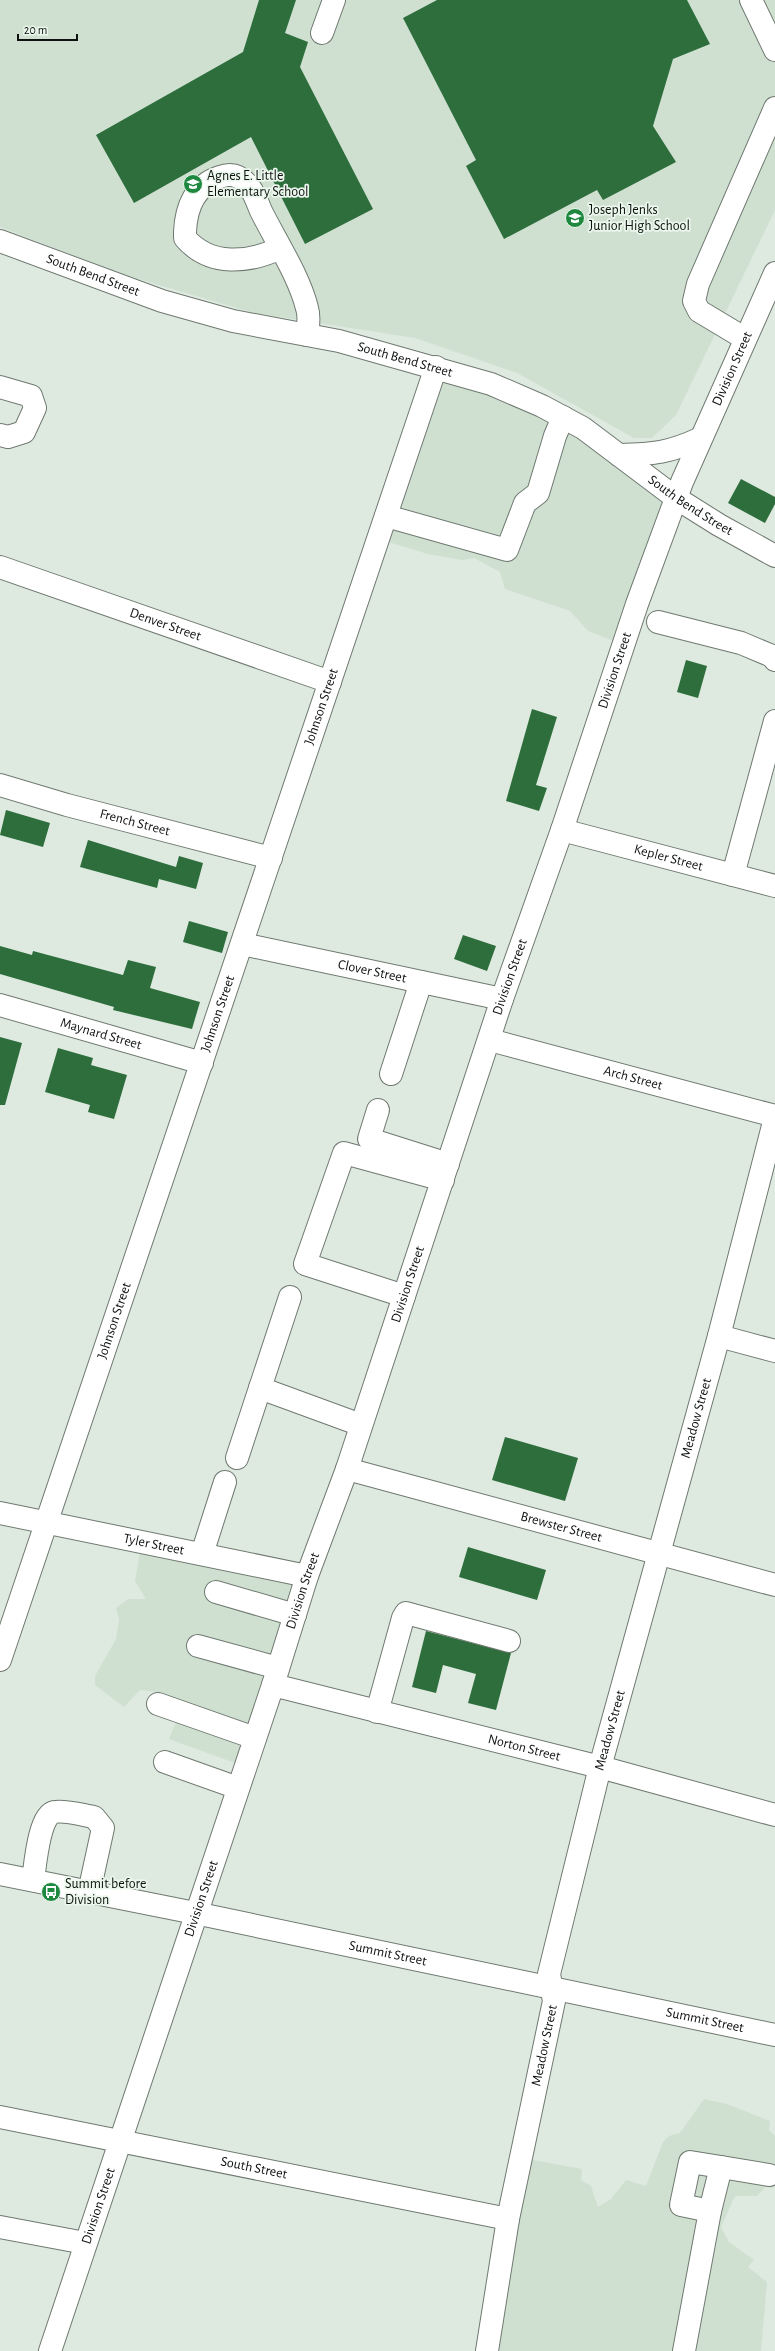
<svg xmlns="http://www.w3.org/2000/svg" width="775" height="2351" font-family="'Alegreya Sans',sans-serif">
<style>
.built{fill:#cfe0d1}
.building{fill:#2d6e3c}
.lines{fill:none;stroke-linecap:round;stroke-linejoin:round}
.minor-casing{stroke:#6f7970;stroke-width:24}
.major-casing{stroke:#6f7970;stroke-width:24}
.minor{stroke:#fff;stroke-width:22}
.major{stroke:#fff;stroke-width:22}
.labels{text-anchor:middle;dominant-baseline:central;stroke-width:3.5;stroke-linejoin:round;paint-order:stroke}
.poi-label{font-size:14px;fill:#0e120f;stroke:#ebf7ed;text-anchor:start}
.street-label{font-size:14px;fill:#0e120f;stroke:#ebf7ed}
</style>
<rect width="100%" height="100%" fill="#dee9df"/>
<!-- built -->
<path class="built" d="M 0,0 L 775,0 L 775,210 L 676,415 L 652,438 L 634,438 L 517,373 L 415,338 L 254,313 L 125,275 L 0,227 Z
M 439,369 L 488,383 L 686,500 L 631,648 L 588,631 L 570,611 L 505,589 L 500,572 L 474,558 L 462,560 L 428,554 L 385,541 Z
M 142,1539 L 315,1572 L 249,1768 L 169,1739 L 181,1709 L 156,1692 L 140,1690 L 124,1707 L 95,1685 L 95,1676 L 116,1639 L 119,1619 L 116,1608 L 128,1599 L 146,1599 L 135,1581 Z
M 704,2099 L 727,2104 L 770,2121 L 769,2130 L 775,2136 L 775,2186 L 773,2188 L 765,2187 L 757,2196 L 735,2196 L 721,2227 L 729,2242 L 754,2260 L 748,2267 L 767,2282 L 761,2351 L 494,2351 L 527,2161 L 533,2160 L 582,2169 L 581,2180 L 591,2186 L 598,2207 L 611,2199 L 626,2180 L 646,2186 L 663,2142 L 669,2136 L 680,2133 Z"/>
<!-- building -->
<path class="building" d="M 259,0 L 296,0 L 285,33 L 308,42 L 300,67 L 373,209 L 305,244 L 251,137 L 134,203 L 96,135 L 243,52 Z
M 437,0 L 687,0 L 710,44 L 673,59 L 653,126 L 676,162 L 603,200 L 597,190 L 504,239 L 466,166 L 476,160 L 403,18 Z
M 741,479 L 775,497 L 775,504 L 765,523 L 728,503 Z
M 686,660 L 707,666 L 698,698 L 677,692 Z
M 532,709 L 557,717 L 536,785 L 547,788 L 539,811 L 506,801 Z
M 6,810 L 50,823 L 43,847 L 0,835 Z
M 88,840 L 176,867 L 179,856 L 203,863 L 196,889 L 159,879 L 157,888 L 80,867 Z
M 189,921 L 228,932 L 222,953 L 183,942 Z
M 463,935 L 496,946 L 487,971 L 454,959 Z
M 0,946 L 32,955 L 33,951 L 123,975 L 128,960 L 156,967 L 150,988 L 200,1002 L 192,1029 L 113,1010 L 114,1007 L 0,974 Z
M 0,1037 L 22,1043 L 5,1105 L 0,1105 Z
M 58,1048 L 93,1058 L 91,1065 L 127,1075 L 114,1119 L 88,1112 L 90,1105 L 45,1092 Z
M 505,1437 L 578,1458 L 565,1501 L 492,1480 Z
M 468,1547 L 546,1570 L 537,1600 L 459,1577 Z
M 426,1631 L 511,1653 L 496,1710 L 468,1703 L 476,1674 L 443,1665 L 436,1693 L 412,1687 Z"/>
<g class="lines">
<defs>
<g id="minor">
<path d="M 751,0 L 775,50"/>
<path d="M 322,33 L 334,0"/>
<path id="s1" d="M 0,241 L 162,301 L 233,321 L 339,341 L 491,384 L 542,406 L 583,428 L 676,498 L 719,525 L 775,556"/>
<path d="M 280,248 C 249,263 210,267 185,238 L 185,232 C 186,207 195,185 220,177 C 231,173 239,175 247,184 C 254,191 257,202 261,211 C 276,241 299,276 307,308 C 310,317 308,326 307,335"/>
<path d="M 744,338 L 699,311 L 694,301 L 698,284 L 775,108"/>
<path d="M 0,387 L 31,396 L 35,408 L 24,432 L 8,437 L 0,435"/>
<path d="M 386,516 L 507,550 L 525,503 L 538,493 L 555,436 L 563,417"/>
<path id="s2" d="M 0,567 L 330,682"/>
<path d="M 658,622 L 741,643 L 772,656 L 775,660"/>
<path id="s3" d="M 0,785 L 67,805 L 271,858"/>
<path id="s4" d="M 562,830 L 775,886"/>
<path d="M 733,875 L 775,721"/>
<path id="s5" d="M 242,944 L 502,999"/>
<path id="s6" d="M 0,1005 L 202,1063"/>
<path id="s7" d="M 490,1040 L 775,1116"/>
<path d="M 391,1074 L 421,982"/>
<path d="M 378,1110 L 369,1139 L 448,1164"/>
<path d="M 404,1296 L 305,1264 L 344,1153 L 443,1180"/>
<path d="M 719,1336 L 775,1351"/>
<path d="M 260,1388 L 361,1425"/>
<path d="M 237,1458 L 290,1297"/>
<path id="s8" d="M 347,1469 L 775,1585"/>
<path id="s9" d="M 0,1513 L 307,1576"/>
<path d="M 202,1554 L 225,1482"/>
<path d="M 216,1592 L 295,1615"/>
<path d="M 198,1646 L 278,1668"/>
<path id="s10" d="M 0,1660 L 436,367"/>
<path id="s11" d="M 273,1685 L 600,1767 L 775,1815"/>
<path d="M 158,1704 L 255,1738"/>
<path d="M 377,1712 L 403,1618 L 406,1613 L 509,1641"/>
<path d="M 165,1762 L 238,1788"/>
<path d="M 33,1880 C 35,1867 39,1815 54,1812 C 66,1810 82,1815 94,1817 L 103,1828 L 89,1892"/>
<path id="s12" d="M 195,1913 L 775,2035"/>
<path id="s13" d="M 0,2117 L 508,2219"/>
<path d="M 710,2211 L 681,2205 L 690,2162 L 721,2167"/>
<path d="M 0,2227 L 85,2243"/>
<path id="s14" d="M 487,2351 L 508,2219 L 554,2001 L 549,1974 L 600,1767 L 719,1336 L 775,1118"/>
<path d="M 684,2351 L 710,2211 L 721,2167 L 769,2175"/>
</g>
<g id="major">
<path d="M 619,455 C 654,454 669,453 701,438"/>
<path d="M 0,1874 L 195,1913"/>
<path id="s15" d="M 50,2351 L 273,1685 L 307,1576 L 347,1469 L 502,999 L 562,830 L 637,604 L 682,482 L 775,273"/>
</g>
</defs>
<!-- minor casing -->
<use href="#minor" class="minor-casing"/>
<!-- major casing -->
<use href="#major" class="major-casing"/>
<!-- minor -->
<use href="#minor" class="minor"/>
<!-- major -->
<use href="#major" class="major"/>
</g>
<!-- icons -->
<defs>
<symbol id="school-disc" viewBox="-11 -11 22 22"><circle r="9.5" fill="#1e883f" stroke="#ebf7ed"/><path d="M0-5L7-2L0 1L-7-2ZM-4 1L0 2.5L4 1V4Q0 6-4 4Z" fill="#fff"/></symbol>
<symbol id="bus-disc" viewBox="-11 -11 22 22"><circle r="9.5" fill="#1e883f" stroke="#ebf7ed"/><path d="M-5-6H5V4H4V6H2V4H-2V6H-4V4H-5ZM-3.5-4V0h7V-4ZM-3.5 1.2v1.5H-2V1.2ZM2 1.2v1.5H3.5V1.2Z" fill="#fff"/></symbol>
</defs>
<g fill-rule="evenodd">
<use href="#school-disc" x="182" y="173" width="22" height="22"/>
<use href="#school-disc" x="564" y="207" width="22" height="22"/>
<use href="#bus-disc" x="40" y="1881" width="22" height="22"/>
</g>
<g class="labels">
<!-- poi labels -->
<g class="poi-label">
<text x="207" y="176">Agnes E. Little<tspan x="207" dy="16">Elementary School</tspan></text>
<text x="589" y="210">Joseph Jenks<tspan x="589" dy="16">Junior High School</tspan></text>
<text x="65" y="1884">Summit before<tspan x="65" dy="16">Division</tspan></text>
</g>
<!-- street labels -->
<g class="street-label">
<text stroke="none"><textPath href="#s1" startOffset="99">South Bend Street</textPath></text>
<text stroke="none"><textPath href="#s1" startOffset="423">South Bend Street</textPath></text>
<text stroke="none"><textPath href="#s15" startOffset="2097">Division Street</textPath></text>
<text stroke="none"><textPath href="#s1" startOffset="747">South Bend Street</textPath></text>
<text stroke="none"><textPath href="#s2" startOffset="175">Denver Street</textPath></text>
<text stroke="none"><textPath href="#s15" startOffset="1773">Division Street</textPath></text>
<text stroke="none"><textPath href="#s10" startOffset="1006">Johnson Street</textPath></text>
<text stroke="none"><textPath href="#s3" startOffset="140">French Street</textPath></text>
<text stroke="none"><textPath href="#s4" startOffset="110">Kepler Street</textPath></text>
<text stroke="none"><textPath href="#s5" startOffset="133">Clover Street</textPath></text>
<text stroke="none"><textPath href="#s15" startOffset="1449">Division Street</textPath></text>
<text stroke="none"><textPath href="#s10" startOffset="682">Johnson Street</textPath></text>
<text stroke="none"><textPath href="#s6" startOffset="105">Maynard Street</textPath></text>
<text stroke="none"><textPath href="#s7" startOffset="148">Arch Street</textPath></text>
<text stroke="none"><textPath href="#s15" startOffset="1125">Division Street</textPath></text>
<text stroke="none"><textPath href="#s10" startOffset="358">Johnson Street</textPath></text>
<text stroke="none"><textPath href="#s14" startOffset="959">Meadow Street</textPath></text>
<text stroke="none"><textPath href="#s8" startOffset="222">Brewster Street</textPath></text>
<text stroke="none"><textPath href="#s9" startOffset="157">Tyler Street</textPath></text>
<text stroke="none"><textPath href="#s15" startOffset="801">Division Street</textPath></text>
<text stroke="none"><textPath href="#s14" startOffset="635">Meadow Street</textPath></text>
<text stroke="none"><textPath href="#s11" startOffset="259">Norton Street</textPath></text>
<text stroke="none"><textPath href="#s15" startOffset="477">Division Street</textPath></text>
<text stroke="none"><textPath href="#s12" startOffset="197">Summit Street</textPath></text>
<text stroke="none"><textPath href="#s12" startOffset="521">Summit Street</textPath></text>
<text stroke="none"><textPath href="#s14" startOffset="311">Meadow Street</textPath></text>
<text stroke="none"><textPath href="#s13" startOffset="259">South Street</textPath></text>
<text stroke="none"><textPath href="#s15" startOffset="153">Division Street</textPath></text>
</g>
</g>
<!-- scale -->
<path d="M18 34v6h59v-6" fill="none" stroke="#0e120f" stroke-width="2"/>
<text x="24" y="34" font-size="12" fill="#0e120f" stroke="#ebf7ed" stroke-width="3" paint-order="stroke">20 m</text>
</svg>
